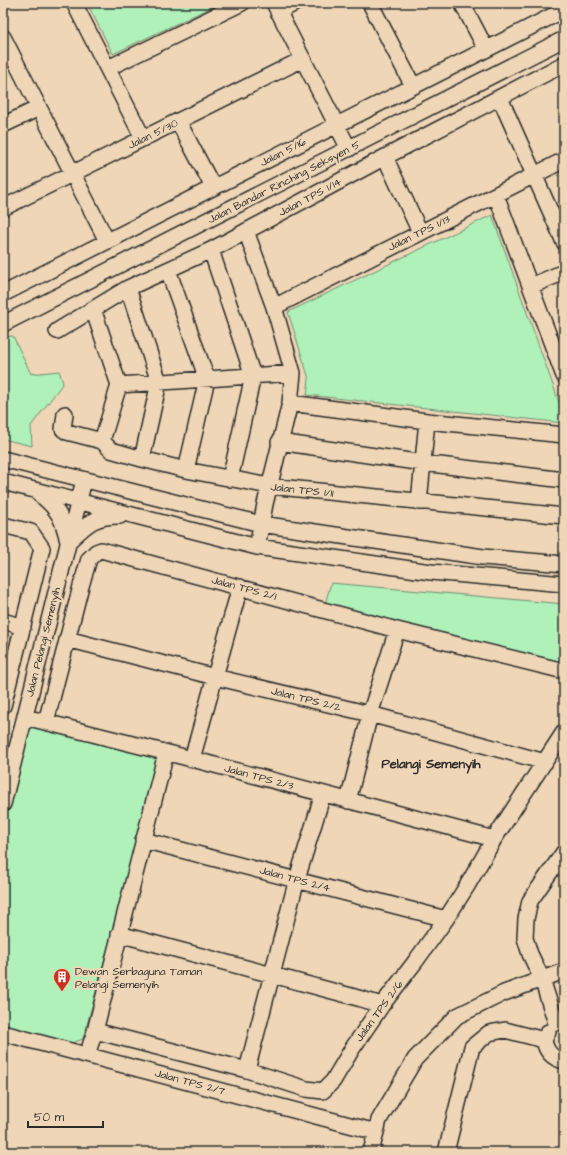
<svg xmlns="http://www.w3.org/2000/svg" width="567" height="1155" font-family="'Architects Daughter',sans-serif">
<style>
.green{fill:#aff1b9;stroke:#6d8e72}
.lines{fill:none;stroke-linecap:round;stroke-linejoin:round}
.minor-casing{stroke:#2b2b2b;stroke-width:18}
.minor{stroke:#eed6b6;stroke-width:15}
.labels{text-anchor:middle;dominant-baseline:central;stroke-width:4;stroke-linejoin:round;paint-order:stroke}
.street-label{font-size:11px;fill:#2b2b2b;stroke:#eed6b6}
.poi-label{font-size:11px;fill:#2b2b2b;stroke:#eed6b6;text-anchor:start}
.quarter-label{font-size:13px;font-weight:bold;fill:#2b2b2b;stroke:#eed6b6}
</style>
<rect width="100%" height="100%" fill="#eed6b6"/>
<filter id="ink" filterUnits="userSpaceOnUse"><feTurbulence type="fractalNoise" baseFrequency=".025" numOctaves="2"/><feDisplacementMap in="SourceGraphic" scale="8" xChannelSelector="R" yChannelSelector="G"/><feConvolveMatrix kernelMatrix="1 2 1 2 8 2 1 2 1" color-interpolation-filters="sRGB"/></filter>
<g filter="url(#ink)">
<!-- green -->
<path class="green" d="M 87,3 L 220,3 L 113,54 Z
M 492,215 L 564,416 L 564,423 L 307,395 L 309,379 L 288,312 Z
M 13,336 L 31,374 L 59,371 L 63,383 L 31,426 L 32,446 L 3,439 L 3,337 Z
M 331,583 L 564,604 L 564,667 L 325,604 Z
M 29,724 L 161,756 L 83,1039 L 72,1043 L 3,1027 L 3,829 Z"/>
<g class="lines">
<defs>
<path id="minor" d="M 74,3 L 143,138
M 274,3 L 349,149
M 370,3 L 413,86
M 462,3 L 486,49
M 278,12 L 295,3
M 3,37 L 107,241
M 108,68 L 242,3
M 500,98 L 564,242
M 178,121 L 213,187
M 3,125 L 39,108
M 385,157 L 420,232
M 496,195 L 564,376
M 3,208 L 303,59
M 246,231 L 274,307 L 293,373 L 290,403 L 265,504 L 257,547
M 211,250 L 253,376 L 230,479
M 168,270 L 207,379 L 186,470
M 531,286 L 564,272
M 128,288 L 159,382 L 142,459
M 3,294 L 564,10
M 274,307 L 564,160
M 93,309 L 119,385 L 102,441
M 3,324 L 564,39
M 57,331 L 128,288 L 211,250 L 385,157 L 564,64
M 119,385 L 293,373
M 290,403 L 427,421 L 564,435
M 65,414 L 63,429 L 67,432 L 102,441 L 111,450 L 142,459 L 186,470 L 269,486 L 564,516
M 279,442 L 423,463 L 564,480
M 3,459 L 261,524 L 483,557 L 564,564
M 3,482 L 257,547 L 431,572 L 564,584
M 39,494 C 58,508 63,519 68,542
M 419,502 L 427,421
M 3,525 L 31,532 L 42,548 L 3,706
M 68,542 C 87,524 93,516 120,516
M 3,621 L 23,627
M 67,639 L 215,677 L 370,714 L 545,762
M 25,717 L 192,759 L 494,839
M 46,722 L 81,586 L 89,559 L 96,552 L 101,550 L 397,630 L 564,671
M 192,759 L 240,587
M 348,801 L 370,714 L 397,630
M 3,804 L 84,480
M 143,840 L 446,919
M 119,934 L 351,996 L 382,1005
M 556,1023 L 542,979 L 530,954 L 525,938 L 526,919 L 530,901 L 564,852
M 95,1031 L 247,1070 L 306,1089 L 323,1091 L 333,1081 L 352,1049 L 382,1005 L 415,962 L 446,919 L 467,886 L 494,839 L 564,732
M 548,1032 L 544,1040 C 546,1052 552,1058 564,1061
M 3,1033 L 376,1132
M 87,1055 L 95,1031 L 166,753
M 247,1070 L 297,879 L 323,794
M 371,1152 L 379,1120 L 415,1059 L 457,1016 L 504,993 L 564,971
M 446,1152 L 472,1047 L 489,1033 L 505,1030 L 544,1040"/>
</defs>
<!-- minor casing -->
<use href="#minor" class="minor-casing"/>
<!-- minor -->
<use href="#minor" class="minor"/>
</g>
</g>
<!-- icons -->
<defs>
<symbol id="building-pin" viewBox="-11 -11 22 30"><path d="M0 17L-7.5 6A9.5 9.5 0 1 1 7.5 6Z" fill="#c8321e" stroke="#eed6b6"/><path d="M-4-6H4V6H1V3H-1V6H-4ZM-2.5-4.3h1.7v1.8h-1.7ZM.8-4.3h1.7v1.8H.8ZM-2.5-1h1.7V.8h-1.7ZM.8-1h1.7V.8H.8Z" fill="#fff"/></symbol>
</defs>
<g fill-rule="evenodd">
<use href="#building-pin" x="52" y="967" width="20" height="27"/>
</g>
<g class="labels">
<!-- street labels -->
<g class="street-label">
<text transform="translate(153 134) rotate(-26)">Jalan 5/30</text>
<text transform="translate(283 152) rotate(-27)">Jalan 5/16</text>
<text transform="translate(284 182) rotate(-27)">Jalan Bandar Rinching Seksyen 5</text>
<text transform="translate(310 197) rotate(-28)">Jalan TPS 1/14</text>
<text transform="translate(419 233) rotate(-26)">Jalan TPS 1/13</text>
<text transform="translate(302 490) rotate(6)">Jalan TPS 1/11</text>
<text transform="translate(244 588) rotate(15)">Jalan TPS 2/1</text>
<text transform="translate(43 642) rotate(-76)">Jalan Pelangi Semenyih</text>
<text transform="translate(306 699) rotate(14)">Jalan TPS 2/2</text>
<text transform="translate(259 777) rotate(15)">Jalan TPS 2/3</text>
<text transform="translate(295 879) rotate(15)">Jalan TPS 2/4</text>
<text transform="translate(379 1011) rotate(-54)">Jalan TPS 2/6</text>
<text transform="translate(190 1082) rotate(15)">Jalan TPS 2/7</text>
</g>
<!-- poi labels -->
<g class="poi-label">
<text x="75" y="971">Dewan Serbaguna Taman<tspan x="75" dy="13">Pelangi Semenyih</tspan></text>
</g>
<!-- quarter labels -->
<g class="quarter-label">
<text x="431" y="764">Pelangi Semenyih</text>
</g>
</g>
<!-- margin -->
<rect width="567" height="1155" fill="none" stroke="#eed6b6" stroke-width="16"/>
<rect x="8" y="8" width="551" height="1139" fill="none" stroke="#2b2b2b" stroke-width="1.5" filter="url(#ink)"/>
<!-- scale -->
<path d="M28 1121v6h75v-6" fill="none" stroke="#2b2b2b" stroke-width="2"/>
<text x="34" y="1121" font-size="12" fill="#2b2b2b" stroke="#eed6b6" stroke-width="3" paint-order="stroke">50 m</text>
</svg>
